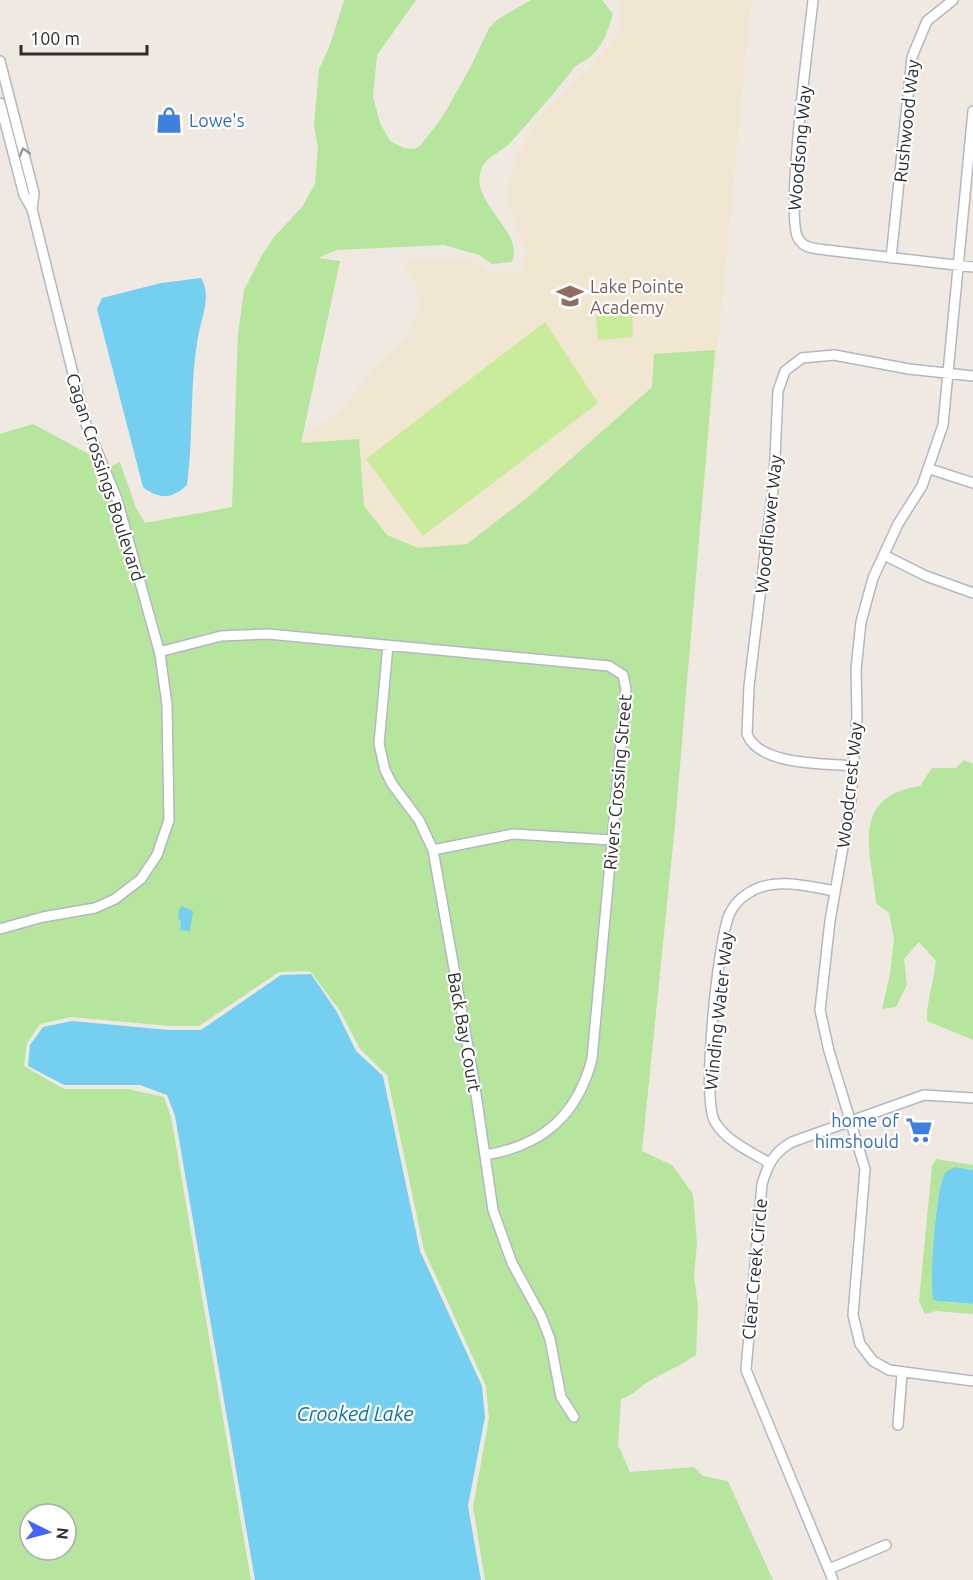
<svg xmlns="http://www.w3.org/2000/svg" width="973" height="1580" font-family="Ubuntu,sans-serif">
<style>
.education{fill:#f0e6d1}
.green{fill:#b6e59e;fill-rule:evenodd}
.pitch{fill:#c9ec9a}
.water{fill:#75cff0}
.lines{fill:none;stroke-linecap:round;stroke-linejoin:round}
.street-casing{stroke:#b4b7c1;stroke-width:12}
.street{stroke:#fff;stroke-width:9}
.oneway{stroke:#969696}
.labels{text-anchor:middle;dominant-baseline:central;stroke-width:4.5;stroke-linejoin:round;paint-order:stroke}
.shop-label{font-size:18px;fill:#366cbe;stroke:#fff;text-anchor:start}
.street-label{font-size:18px;fill:#2e2e2e;stroke:#fff}
.education-label{font-size:18px;fill:#785e54;stroke:#fff;text-anchor:start}
.water-label{font-size:20px;font-style:italic;fill:#0d6fa3;stroke:#fff}
</style>
<rect width="100%" height="100%" fill="#efe9e1"/>
<!-- education -->
<path class="education" d="M 619,0 L 751,0 L 692,613 L 428,588 L 290,442 L 306,435 L 341,410 L 371,371 L 407,338 L 420,307 L 416,285 L 406,270 L 405,260 L 464,258 L 479,264 L 487,272 L 521,271 L 527,252 L 505,197 L 517,156 L 543,112 L 593,65 L 613,41 L 621,26 Z"/>
<!-- green -->
<path class="green" d="M 344,0 L 416,0 L 377,55 L 373,97 L 380,123 L 390,141 L 404,148 L 414,149 L 420,146 L 443,116 L 470,68 L 489,28 L 498,19 L 531,0 L 602,0 L 613,14 C 608,30 603,47 589,58 C 584,62 578,63 574,68 C 554,94 532,118 511,142 C 501,153 487,155 481,170 C 469,203 525,231 512,262 L 492,264 L 479,255 L 444,245 L 337,250 L 318,258 L 340,261 L 301,443 L 359,439 L 364,506 L 387,535 L 418,548 L 467,544 L 528,497 L 652,387 L 654,354 L 715,350 L 675,825 L 642,1151 L 672,1165 L 693,1194 L 697,1243 L 694,1276 L 698,1307 L 696,1355 C 681,1365 668,1371 653,1379 C 641,1385 635,1395 621,1399 L 618,1445 L 630,1472 L 694,1467 L 703,1476 L 728,1481 L 773,1580 L 485,1580 L 473,1507 L 489,1418 L 486,1386 L 424,1250 L 387,1075 L 360,1049 L 340,1011 L 310,971 L 279,972 L 199,1026 L 169,1026 L 71,1017 L 40,1024 L 27,1043 L 24,1066 L 64,1089 L 128,1089 L 164,1097 L 171,1117 L 251,1580 L 0,1580 L 0,434 L 33,424 L 111,466 L 120,462 L 136,508 L 145,523 L 232,507 L 238,334 L 244,290 L 262,255 L 274,237 L 302,207 L 315,184 L 318,148 L 314,125 L 319,69 L 330,45 ZM 30,1514 L 66,1514 L 66,1550 L 30,1550 Z
M 964,760 L 973,764 L 973,1040 L 927,1021 C 926,1003 934,981 936,961 L 919,942 L 904,959 L 907,985 L 896,1007 L 882,1009 L 890,974 L 894,939 L 889,913 L 876,903 C 871,851 849,797 920,786 L 932,768 L 956,768 Z
M 936,1159 L 973,1165 L 973,1170 L 955,1167 L 942,1179 L 936,1212 L 932,1290 L 945,1302 L 973,1304 L 973,1314 L 936,1311 L 925,1314 L 919,1301 L 932,1166 Z"/>
<!-- pitch -->
<path class="pitch" d="M 632,314 L 633,337 L 598,340 L 596,316 Z
M 545,322 L 598,403 L 423,536 L 366,459 Z"/>
<!-- water -->
<path class="water" d="M 201,278 C 211,294 203,314 199,332 C 189,383 194,434 187,485 C 173,499 159,500 143,487 L 97,309 L 102,298 L 161,283 Z
M 182,906 L 193,911 L 190,931 L 180,930 L 181,921 L 178,918 L 179,910 Z
M 311,974 L 337,1012 L 356,1051 L 383,1076 L 420,1251 L 482,1386 L 485,1417 L 468,1506 L 481,1580 L 255,1580 L 175,1116 L 167,1095 L 140,1085 L 64,1085 L 28,1066 L 30,1045 L 43,1027 L 72,1021 L 169,1030 L 201,1030 L 281,975 Z
M 955,1167 L 973,1170 L 973,1304 L 938,1301 L 933,1299 L 932,1290 C 931,1271 936,1182 946,1172 C 948,1170 953,1168 955,1167 Z"/>
<g class="lines">
<defs>
<path id="street" d="M 813,0 C 809,38 785,214 798,238 C 804,249 814,248 826,250 L 973,267
M 0,61 L 34,193 L 32,209
M 0,103 L 24,195 L 32,209 L 85,422 L 117,499 L 160,654 L 167,705 L 169,820 L 157,855 L 141,879 L 115,899 L 95,908 L 43,917 L 0,929
M 973,111 L 943,425 L 922,486 L 898,524 L 873,578 L 861,622 L 856,669 L 857,716 L 851,801 L 830,921 L 820,1010 L 829,1051 L 865,1169 L 853,1315 L 860,1344 L 873,1361 L 889,1370 L 973,1381
M 891,258 L 912,57 L 927,21 L 953,0
M 930,469 L 973,483
M 884,555 L 926,576 L 973,593
M 388,645 L 379,744 L 385,770 L 392,784 L 419,820 L 433,850 L 474,1081 L 493,1210 L 512,1263 L 541,1316 L 550,1339 L 561,1397 L 574,1417
M 159,652 L 221,636 L 268,634 L 609,666 L 623,675 L 626,689 L 592,1059 C 577,1116 542,1146 485,1155
M 853,766 C 825,763 759,766 747,734 L 749,686 L 774,480 L 778,391 L 785,371 L 802,358 L 834,355 L 909,369 L 973,376
M 433,850 L 513,834 L 612,840
M 769,1163 C 750,1151 727,1142 715,1122 C 701,1098 718,943 729,915 C 733,906 739,899 747,894 C 772,876 807,886 835,891
M 898,1425 L 902,1374
M 829,1569 L 886,1545
M 833,1580 L 746,1370 L 762,1184 C 768,1164 774,1152 792,1142 L 924,1095 L 973,1098"/>
</defs>
<!-- street casing -->
<use href="#street" class="street-casing"/>
<!-- street -->
<use href="#street" class="street"/>
</g>
<!-- one-way arrows -->
<defs><path id="oneway-chevron" d="M-2-3.5L2.5 0L-2 3.5" fill="none" stroke-width="1.6" stroke-linecap="round" stroke-linejoin="round" transform="scale(1.5)"/></defs>
<use class="oneway" href="#oneway-chevron" transform="translate(24 152) rotate(-105)"/>
<!-- icons -->
<defs>
<symbol id="shop-bare" viewBox="-9 -9 18 18"><path d="M-5-2.5h2.3a2.7 3.5 0 0 1 5.4 0H5L5.5 6h-11ZM-1.5-2.5h3a1.5 2.3 0 0 0-3 0Z" fill="#3f7fe0" stroke="#fff" stroke-width="2.5" paint-order="stroke"/></symbol>
<symbol id="school-bare" viewBox="-9 -9 18 18"><path d="M0-5L7-2L0 1L-7-2ZM-4 1L0 2.5L4 1V4Q0 6-4 4Z" fill="#8d6e63" stroke="#fff" stroke-width="2.5" paint-order="stroke"/></symbol>
<symbol id="supermarket-bare" viewBox="-9 -9 18 18"><path d="M-6-5.5h2.5l.6 2H6L4.5 2H-2.5L-4.4-4H-6ZM-1.5 3.2a1.3 1.3 0 1 0 .1 0ZM3 3.2a1.3 1.3 0 1 0 .1 0Z" fill="#3f7fe0" stroke="#fff" stroke-width="2.5" paint-order="stroke"/></symbol>
</defs>
<g fill-rule="evenodd">
<use href="#shop-bare" x="150" y="101" width="38" height="38"/>
<use href="#school-bare" x="551" y="277" width="38" height="38"/>
<use href="#supermarket-bare" x="900" y="1111" width="38" height="38"/>
</g>
<g class="labels">
<!-- shop labels -->
<g class="shop-label">
<text x="189" y="120">Lowe's</text>
<text x="899" y="1120" text-anchor="end">home of<tspan x="899" dy="21">himshould</tspan></text>
</g>
<!-- street labels -->
<g class="street-label">
<text transform="translate(906 121) rotate(-84)">Rushwood Way</text>
<text transform="translate(799 148) rotate(-85)">Woodsong Way</text>
<text transform="translate(106 477) rotate(72)">Cagan Crossings Boulevard</text>
<text transform="translate(768 524) rotate(-84)">Woodflower Way</text>
<text transform="translate(617 782) rotate(-85)">Rivers Crossing Street</text>
<text transform="translate(849 785) rotate(-84)">Woodcrest Way</text>
<text transform="translate(718 1011) rotate(-84)">Winding Water Way</text>
<text transform="translate(465 1032) rotate(80)">Back Bay Court</text>
<text transform="translate(754 1269) rotate(-85)">Clear Creek Circle</text>
</g>
<!-- education labels -->
<g class="education-label">
<text x="590" y="286">Lake Pointe<tspan x="590" dy="21">Academy</tspan></text>
</g>
<!-- water labels -->
<g class="water-label">
<text x="355" y="1413">Crooked Lake</text>
</g>
</g>
<!-- north arrow -->
<g transform="translate(48 1532) rotate(96)"><circle r="28" fill="#ffffff" stroke="#ababab" stroke-width="1.5"/>
<path d="M0-4.5L10 22L0 15L-10 22Z" fill="#4264fb"/>
<text y="-9" font-size="16" font-weight="bold" text-anchor="middle" fill="#2e2e2e">N</text>
</g>
<!-- scale -->
<path d="M21 45v9h126v-9" fill="none" stroke="#2e2e2e" stroke-width="3"/>
<text x="30" y="45" font-size="18" fill="#2e2e2e" stroke="#ffffff" stroke-width="4.5" paint-order="stroke">100 m</text>
</svg>
